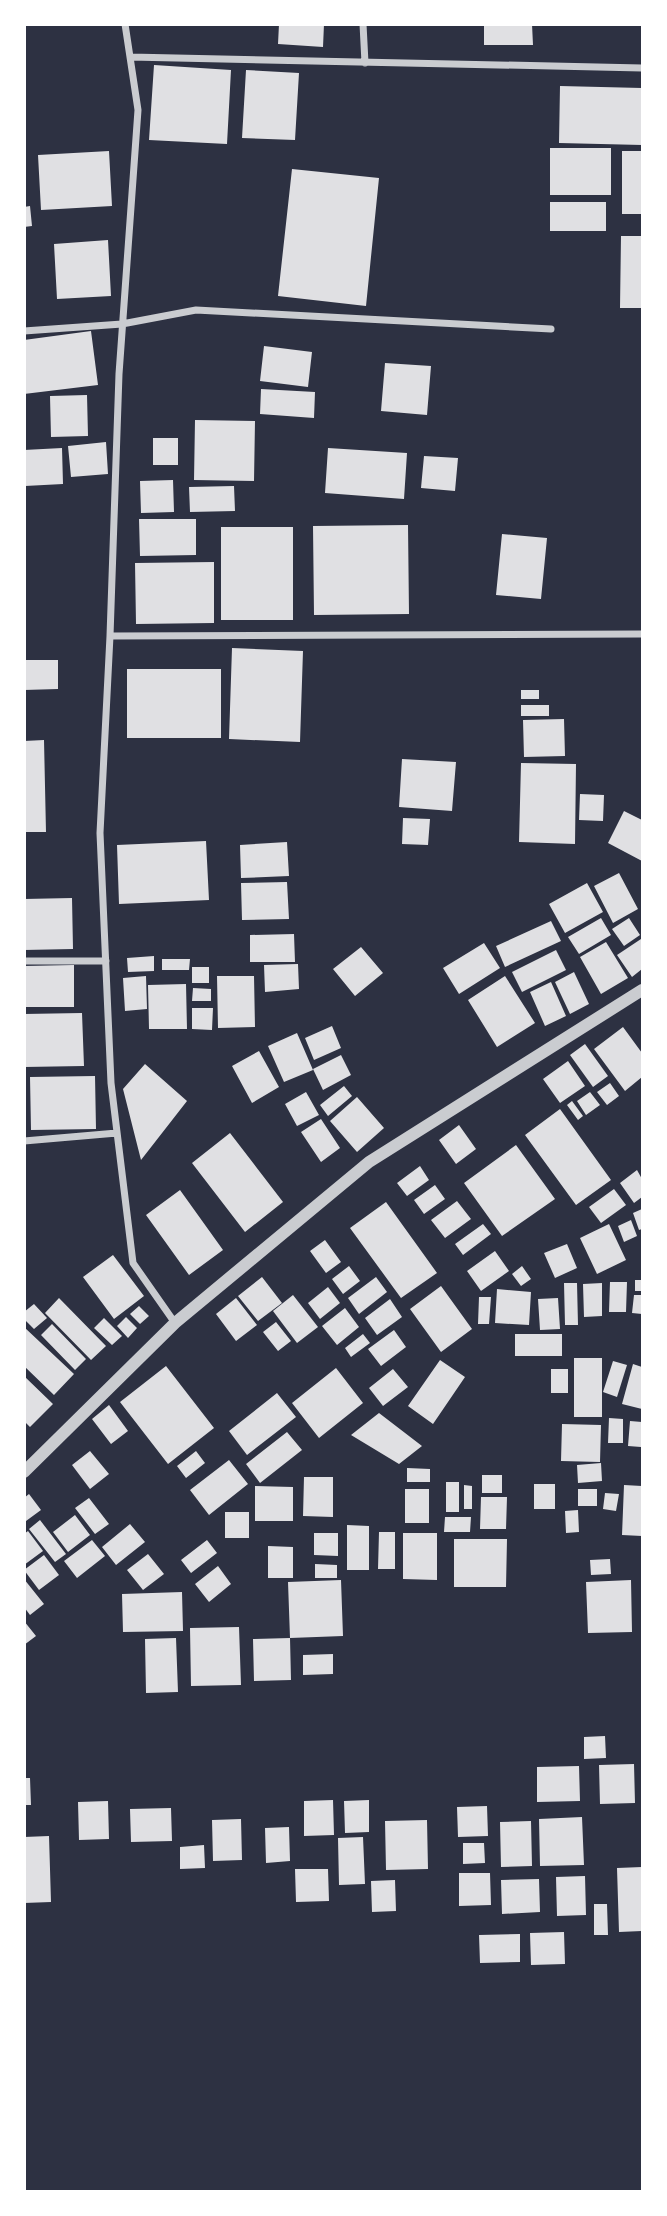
<svg xmlns="http://www.w3.org/2000/svg" width="667" height="2216" font-family="'IBM Plex Sans',sans-serif">
<style>
.building{fill:#e0e0e3}
.lines{fill:none;stroke-linecap:round;stroke-linejoin:round}
.minor{stroke:#caccd0;stroke-width:7}
.tertiary{stroke:#caccd0;stroke-width:12}
</style>
<rect width="100%" height="100%" fill="#2d3142"/>
<!-- building -->
<path class="building" d="M 279,24 L 324,24 L 323,47 L 278,44 Z
M 484,24 L 532,24 L 533,45 L 484,45 Z
M 154,65 L 231,70 L 227,144 L 149,140 Z
M 246,70 L 299,73 L 295,140 L 242,138 Z
M 560,86 L 642,88 L 642,145 L 559,143 Z
M 550,148 L 611,148 L 611,195 L 550,195 Z
M 109,151 L 112,206 L 41,210 L 38,155 Z
M 622,151 L 642,151 L 642,214 L 622,214 Z
M 292,169 L 379,178 L 366,306 L 278,296 Z
M 550,202 L 606,202 L 606,231 L 550,231 Z
M 30,206 L 32,226 L 24,227 L 24,207 Z
M 621,236 L 642,236 L 642,308 L 620,308 Z
M 108,240 L 111,296 L 57,299 L 54,244 Z
M 91,331 L 98,385 L 24,394 L 24,340 Z
M 264,346 L 312,352 L 308,387 L 260,381 Z
M 385,363 L 431,366 L 427,415 L 381,411 Z
M 261,389 L 315,392 L 314,418 L 260,414 Z
M 87,395 L 88,436 L 51,437 L 50,396 Z
M 195,420 L 255,421 L 254,481 L 194,480 Z
M 153,438 L 178,438 L 178,465 L 153,465 Z
M 106,442 L 108,474 L 71,477 L 68,446 Z
M 62,448 L 63,484 L 25,486 L 24,450 Z
M 328,448 L 407,453 L 404,499 L 325,493 Z
M 424,456 L 458,458 L 455,491 L 421,488 Z
M 173,480 L 174,512 L 141,513 L 140,481 Z
M 234,486 L 235,511 L 190,512 L 189,487 Z
M 139,519 L 196,519 L 196,555 L 140,556 Z
M 408,525 L 409,614 L 314,615 L 313,526 Z
M 221,527 L 293,527 L 293,620 L 221,620 Z
M 502,534 L 547,538 L 541,599 L 496,595 Z
M 214,562 L 214,623 L 136,624 L 135,563 Z
M 232,648 L 303,651 L 300,742 L 229,739 Z
M 24,660 L 58,660 L 58,689 L 24,690 Z
M 127,669 L 221,669 L 221,738 L 127,738 Z
M 521,690 L 539,690 L 539,699 L 521,699 Z
M 521,705 L 549,705 L 549,716 L 521,716 Z
M 564,719 L 565,756 L 524,757 L 523,720 Z
M 44,740 L 46,832 L 24,832 L 24,741 Z
M 402,759 L 456,762 L 452,811 L 399,807 Z
M 521,763 L 576,764 L 575,844 L 519,842 Z
M 580,794 L 604,795 L 603,821 L 579,820 Z
M 624,811 L 642,820 L 642,861 L 608,843 Z
M 403,818 L 430,819 L 428,845 L 402,844 Z
M 206,841 L 209,900 L 119,904 L 117,845 Z
M 287,842 L 289,876 L 241,878 L 240,845 Z
M 619,873 L 638,909 L 613,923 L 594,886 Z
M 287,882 L 289,919 L 242,920 L 241,883 Z
M 587,883 L 603,912 L 565,933 L 549,904 Z
M 72,898 L 73,949 L 24,950 L 24,899 Z
M 601,918 L 611,935 L 579,954 L 568,937 Z
M 629,918 L 640,935 L 624,946 L 612,929 Z
M 551,921 L 561,941 L 505,967 L 496,946 Z
M 294,934 L 295,962 L 250,962 L 250,935 Z
M 641,939 L 642,969 L 632,977 L 617,955 Z
M 606,942 L 628,978 L 601,994 L 580,957 Z
M 484,943 L 500,968 L 459,994 L 443,968 Z
M 361,947 L 383,973 L 355,996 L 333,969 Z
M 556,950 L 566,970 L 522,992 L 512,972 Z
M 154,956 L 154,971 L 128,972 L 127,958 Z
M 162,959 L 190,959 L 189,970 L 162,970 Z
M 298,964 L 299,989 L 265,992 L 264,965 Z
M 74,965 L 74,1007 L 24,1007 L 24,966 Z
M 192,967 L 209,967 L 209,983 L 192,983 Z
M 574,972 L 589,1004 L 570,1014 L 555,982 Z
M 146,976 L 147,1009 L 125,1011 L 123,978 Z
M 217,976 L 254,976 L 255,1027 L 218,1028 Z
M 505,976 L 535,1023 L 497,1047 L 468,1000 Z
M 551,982 L 566,1016 L 545,1026 L 530,992 Z
M 186,984 L 187,1029 L 149,1029 L 148,985 Z
M 193,988 L 211,989 L 211,1001 L 192,1001 Z
M 192,1008 L 213,1008 L 212,1030 L 192,1029 Z
M 82,1013 L 84,1066 L 24,1067 L 24,1014 Z
M 332,1026 L 341,1048 L 314,1060 L 305,1038 Z
M 623,1027 L 642,1053 L 642,1077 L 625,1091 L 594,1049 Z
M 297,1033 L 313,1070 L 284,1082 L 268,1046 Z
M 585,1044 L 608,1076 L 593,1087 L 570,1055 Z
M 259,1051 L 279,1087 L 252,1103 L 232,1066 Z
M 341,1055 L 351,1075 L 323,1090 L 313,1069 Z
M 568,1061 L 585,1086 L 560,1103 L 543,1079 Z
M 145,1064 L 187,1101 L 141,1160 L 123,1089 Z
M 95,1076 L 96,1129 L 31,1130 L 30,1077 Z
M 610,1083 L 619,1096 L 607,1105 L 597,1092 Z
M 344,1086 L 352,1096 L 328,1116 L 320,1105 Z
M 306,1092 L 319,1115 L 297,1126 L 285,1104 Z
M 590,1092 L 600,1105 L 586,1115 L 577,1101 Z
M 357,1097 L 384,1128 L 357,1152 L 330,1121 Z
M 572,1101 L 583,1116 L 578,1120 L 567,1105 Z
M 560,1109 L 611,1180 L 576,1205 L 525,1135 Z
M 321,1119 L 340,1148 L 321,1162 L 301,1132 Z
M 459,1125 L 476,1149 L 456,1164 L 439,1140 Z
M 230,1133 L 283,1202 L 245,1232 L 192,1163 Z
M 516,1145 L 555,1199 L 502,1236 L 464,1183 Z
M 420,1166 L 429,1180 L 407,1196 L 397,1183 Z
M 637,1170 L 642,1179 L 642,1197 L 634,1203 L 620,1183 Z
M 435,1185 L 445,1199 L 424,1214 L 414,1200 Z
M 614,1189 L 626,1205 L 601,1223 L 589,1207 Z
M 180,1190 L 223,1250 L 189,1275 L 146,1215 Z
M 457,1201 L 471,1219 L 445,1238 L 431,1220 Z
M 386,1202 L 437,1273 L 401,1298 L 350,1228 Z
M 642,1209 L 642,1229 L 639,1230 L 633,1213 Z
M 631,1220 L 637,1236 L 624,1242 L 618,1226 Z
M 483,1224 L 491,1234 L 463,1255 L 455,1244 Z
M 609,1224 L 626,1260 L 597,1274 L 580,1238 Z
M 325,1240 L 341,1262 L 326,1273 L 310,1251 Z
M 567,1244 L 577,1268 L 555,1278 L 544,1253 Z
M 495,1251 L 509,1271 L 481,1291 L 467,1271 Z
M 113,1255 L 144,1296 L 114,1319 L 83,1277 Z
M 349,1266 L 360,1281 L 343,1294 L 332,1279 Z
M 522,1266 L 531,1279 L 521,1286 L 512,1274 Z
M 262,1277 L 282,1303 L 258,1321 L 238,1296 Z
M 376,1277 L 387,1292 L 359,1314 L 348,1298 Z
M 635,1280 L 642,1280 L 642,1291 L 635,1291 Z
M 610,1282 L 627,1282 L 626,1312 L 609,1312 Z
M 564,1283 L 577,1283 L 578,1325 L 565,1325 Z
M 602,1283 L 602,1316 L 584,1317 L 583,1284 Z
M 441,1286 L 472,1329 L 441,1352 L 410,1309 Z
M 328,1287 L 340,1303 L 320,1319 L 308,1303 Z
M 497,1289 L 531,1292 L 529,1325 L 495,1323 Z
M 293,1295 L 318,1327 L 297,1343 L 273,1311 Z
M 634,1295 L 642,1295 L 642,1314 L 632,1313 Z
M 479,1297 L 491,1297 L 489,1324 L 478,1324 Z
M 59,1298 L 106,1346 L 91,1360 L 45,1313 Z
M 236,1298 L 257,1325 L 236,1341 L 216,1314 Z
M 558,1298 L 560,1329 L 540,1330 L 538,1299 Z
M 390,1299 L 402,1317 L 377,1335 L 365,1318 Z
M 34,1304 L 47,1318 L 34,1329 L 24,1319 L 24,1312 Z
M 139,1306 L 149,1316 L 140,1324 L 130,1314 Z
M 345,1308 L 359,1327 L 337,1345 L 322,1326 Z
M 126,1317 L 137,1328 L 128,1338 L 117,1326 Z
M 104,1318 L 122,1336 L 112,1345 L 94,1328 Z
M 276,1322 L 291,1341 L 278,1351 L 263,1332 Z
M 52,1324 L 86,1359 L 75,1370 L 41,1335 Z
M 24,1327 L 74,1374 L 54,1395 L 24,1366 Z
M 394,1330 L 406,1347 L 381,1366 L 368,1349 Z
M 363,1334 L 370,1343 L 351,1357 L 345,1348 Z
M 515,1334 L 562,1334 L 562,1356 L 515,1356 Z
M 574,1358 L 602,1358 L 602,1417 L 574,1417 Z
M 440,1360 L 465,1377 L 433,1424 L 408,1406 Z
M 613,1361 L 627,1365 L 617,1397 L 603,1392 Z
M 633,1364 L 642,1367 L 642,1409 L 622,1404 Z
M 166,1366 L 214,1428 L 168,1464 L 120,1402 Z
M 336,1368 L 363,1403 L 319,1438 L 292,1403 Z
M 393,1369 L 408,1387 L 383,1406 L 369,1388 Z
M 551,1369 L 568,1369 L 568,1393 L 551,1393 Z
M 24,1376 L 53,1404 L 30,1427 L 24,1421 Z
M 277,1393 L 296,1417 L 247,1455 L 229,1431 Z
M 109,1405 L 128,1431 L 111,1444 L 92,1419 Z
M 379,1413 L 422,1446 L 399,1464 L 351,1435 Z
M 609,1418 L 623,1419 L 623,1443 L 608,1443 Z
M 630,1421 L 642,1422 L 641,1447 L 628,1446 Z
M 562,1424 L 601,1425 L 600,1462 L 561,1461 Z
M 287,1432 L 302,1450 L 260,1483 L 246,1464 Z
M 90,1451 L 109,1474 L 90,1489 L 72,1465 Z
M 196,1451 L 205,1463 L 186,1478 L 177,1466 Z
M 229,1460 L 248,1484 L 209,1515 L 190,1490 Z
M 601,1463 L 602,1481 L 578,1483 L 577,1465 Z
M 407,1468 L 430,1469 L 430,1482 L 407,1482 Z
M 482,1475 L 502,1475 L 502,1493 L 482,1493 Z
M 304,1477 L 333,1477 L 333,1517 L 303,1516 Z
M 446,1482 L 459,1482 L 459,1512 L 446,1512 Z
M 534,1484 L 555,1484 L 555,1509 L 534,1509 Z
M 464,1485 L 472,1486 L 472,1509 L 464,1509 Z
M 624,1485 L 642,1486 L 642,1536 L 622,1535 Z
M 255,1486 L 293,1487 L 293,1521 L 255,1521 Z
M 405,1489 L 429,1489 L 429,1523 L 405,1523 Z
M 578,1489 L 597,1489 L 597,1506 L 578,1506 Z
M 605,1493 L 619,1494 L 616,1511 L 603,1509 Z
M 29,1494 L 41,1510 L 26,1521 L 24,1498 Z
M 481,1497 L 507,1497 L 506,1529 L 480,1529 Z
M 89,1498 L 109,1524 L 95,1534 L 75,1508 Z
M 578,1510 L 579,1532 L 566,1533 L 565,1511 Z
M 225,1512 L 249,1512 L 249,1538 L 225,1538 Z
M 75,1515 L 90,1535 L 68,1552 L 53,1532 Z
M 445,1517 L 471,1517 L 470,1532 L 444,1532 Z
M 40,1520 L 66,1554 L 55,1562 L 29,1529 Z
M 130,1524 L 145,1542 L 116,1565 L 102,1547 Z
M 347,1525 L 369,1526 L 369,1570 L 347,1570 Z
M 28,1531 L 43,1551 L 24,1565 L 24,1534 Z
M 379,1532 L 395,1532 L 395,1569 L 378,1569 Z
M 314,1533 L 338,1533 L 338,1556 L 314,1555 Z
M 403,1533 L 437,1533 L 437,1580 L 403,1579 Z
M 454,1539 L 507,1539 L 506,1587 L 454,1587 Z
M 92,1540 L 105,1556 L 77,1578 L 64,1561 Z
M 207,1540 L 217,1553 L 191,1573 L 181,1560 Z
M 268,1546 L 293,1547 L 293,1578 L 268,1578 Z
M 148,1554 L 164,1574 L 143,1590 L 127,1570 Z
M 44,1555 L 59,1575 L 39,1590 L 24,1570 Z
M 610,1559 L 611,1574 L 591,1575 L 590,1560 Z
M 315,1564 L 337,1565 L 337,1578 L 315,1578 Z
M 218,1566 L 231,1584 L 209,1602 L 195,1584 Z
M 24,1579 L 44,1604 L 30,1615 L 24,1607 Z
M 341,1580 L 343,1636 L 290,1638 L 288,1582 Z
M 631,1580 L 632,1632 L 588,1633 L 586,1582 Z
M 182,1592 L 183,1631 L 123,1632 L 122,1594 Z
M 24,1621 L 36,1636 L 24,1645 Z
M 239,1627 L 241,1685 L 191,1686 L 190,1628 Z
M 176,1638 L 178,1692 L 146,1693 L 145,1639 Z
M 290,1638 L 291,1680 L 254,1681 L 253,1639 Z
M 333,1654 L 333,1674 L 303,1675 L 303,1655 Z
M 605,1736 L 606,1758 L 584,1759 L 584,1737 Z
M 634,1764 L 635,1803 L 600,1804 L 599,1765 Z
M 579,1766 L 580,1801 L 537,1802 L 537,1767 Z
M 24,1778 L 30,1778 L 31,1805 L 24,1805 Z
M 333,1800 L 334,1835 L 304,1836 L 304,1801 Z
M 369,1800 L 369,1832 L 345,1833 L 344,1801 Z
M 108,1801 L 109,1839 L 79,1840 L 78,1802 Z
M 487,1806 L 488,1836 L 458,1837 L 457,1807 Z
M 171,1808 L 172,1841 L 131,1842 L 130,1809 Z
M 582,1817 L 584,1865 L 540,1866 L 539,1819 Z
M 241,1819 L 242,1860 L 213,1861 L 212,1820 Z
M 427,1820 L 428,1869 L 386,1870 L 385,1821 Z
M 531,1821 L 532,1866 L 501,1867 L 500,1822 Z
M 289,1827 L 290,1861 L 266,1863 L 265,1828 Z
M 49,1836 L 51,1902 L 24,1903 L 24,1837 Z
M 363,1837 L 365,1884 L 339,1885 L 338,1838 Z
M 463,1843 L 484,1843 L 485,1863 L 463,1864 Z
M 204,1845 L 205,1868 L 180,1869 L 180,1847 Z
M 642,1867 L 642,1931 L 619,1932 L 617,1868 Z
M 295,1869 L 328,1869 L 329,1901 L 296,1902 Z
M 459,1873 L 490,1873 L 491,1905 L 459,1906 Z
M 585,1876 L 586,1915 L 557,1916 L 556,1877 Z
M 539,1879 L 540,1912 L 502,1914 L 501,1880 Z
M 395,1880 L 396,1911 L 372,1912 L 371,1881 Z
M 594,1904 L 607,1904 L 608,1935 L 594,1935 Z
M 564,1932 L 565,1964 L 531,1965 L 530,1933 Z
M 520,1934 L 520,1962 L 480,1963 L 479,1935 Z"/>
<g class="lines">
<!-- minor -->
<path class="minor" d="M 125,24 L 138,110 L 119,374 L 110,636 L 100,833 L 111,1083 L 133,1263 L 175,1323
M 363,24 L 365,63
M 130,57 L 642,68
M 24,331 L 122,324 L 196,310 L 551,329
M 110,636 L 642,634
M 24,961 L 106,961
M 24,1141 L 117,1133"/>
<!-- tertiary -->
<path class="tertiary" d="M 24,1472 L 175,1323 L 369,1162 L 642,990"/>
</g>
<!-- border -->
<rect width="667" height="2216" fill="none" stroke="#ffffff" stroke-width="52"/>
</svg>
